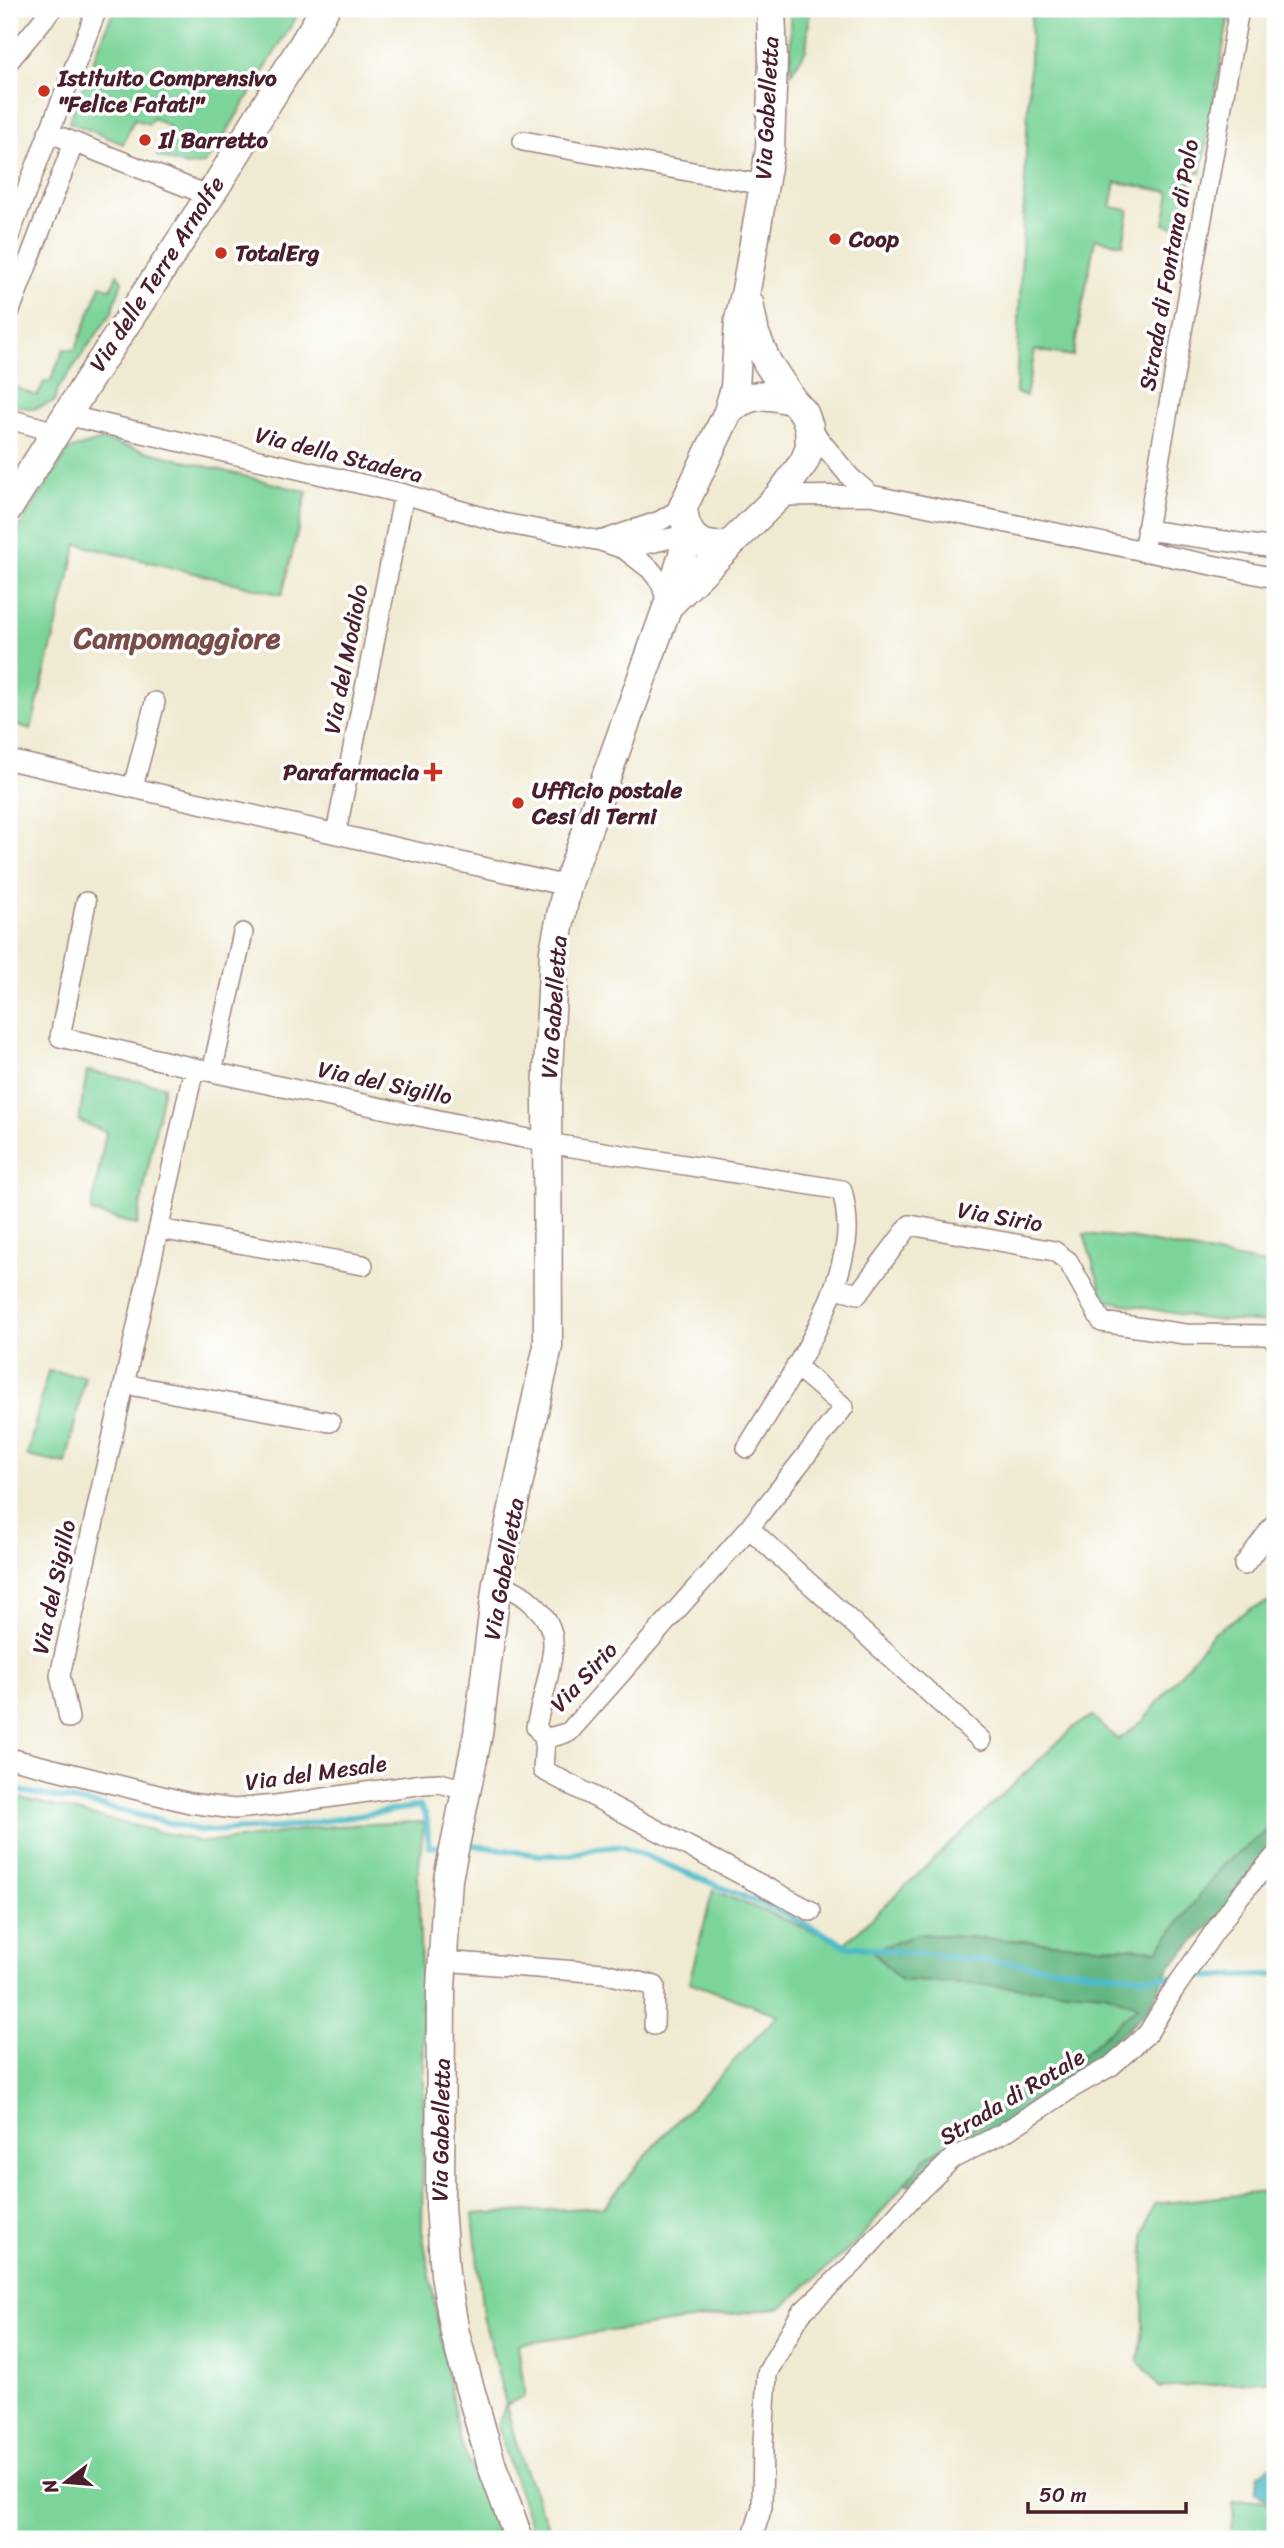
<svg xmlns="http://www.w3.org/2000/svg" width="1284" height="2548" font-family="Sriracha,sans-serif">
<style>
.green{fill:#7bd49a;stroke:#627a62;stroke-width:2}
.forest{fill:#64b682;stroke:#576a56;stroke-width:2}
.water{fill:#4cb9c6;stroke:#4b6c78;stroke-width:2}
.lines{fill:none;stroke-linecap:round;stroke-linejoin:round}
.stream{stroke:#4cb9c6;stroke-width:6}
.street-casing{stroke:#9d847e;stroke-width:22}
.secondary-casing{stroke:#9d847e;stroke-width:31}
.street{stroke:#fff;stroke-width:19}
.secondary{stroke:#fff;stroke-width:28}
.poi-dot{fill:#c8321e;stroke:#fff;stroke-width:2.5}
.labels{text-anchor:middle;dominant-baseline:central;stroke-width:7;stroke-linejoin:round;paint-order:stroke}
.poi-label{font-size:23px;font-weight:bold;fill:#4a1f2b;stroke:#fff;text-anchor:start}
.street-label{font-size:23px;fill:#4a1f2b;stroke:#fff}
.district-label{font-size:30px;font-weight:bold;fill:#7a4d48;stroke:#fff}
</style>
<rect width="100%" height="100%" fill="#fff"/>
<filter id="ink" filterUnits="userSpaceOnUse"><feTurbulence type="fractalNoise" baseFrequency=".0143" numOctaves="2"/><feDisplacementMap in="SourceGraphic" scale="14" xChannelSelector="R" yChannelSelector="G"/><feConvolveMatrix kernelMatrix="1 2 1 2 8 2 1 2 1" color-interpolation-filters="sRGB"/></filter>
<filter id="wash" filterUnits="userSpaceOnUse"><feTurbulence type="fractalNoise" baseFrequency=".00686" numOctaves="4" result="noise"/><feDisplacementMap in="SourceGraphic" scale="28" xChannelSelector="R" yChannelSelector="G"/><feGaussianBlur stdDeviation="1.57" result="paint"/><feColorMatrix in="noise" values="0 0 0 0 0 0 0 0 0 0 0 0 0 0 0 0 0 1.4 0 .05"/><feComposite in="paint" operator="in"/></filter>
<g filter="url(#wash)">
<rect width="100%" height="100%" fill="#f0ead2"/>
<!-- green -->
<path class="green" d="M 114,9 L 301,9 L 220,143 L 204,164 L 186,166 L 157,156 L 170,127 L 153,118 L 149,124 L 134,119 L 123,144 L 69,122 Z
M 790,9 L 810,9 L 806,50 L 791,73 Z
M 1032,9 L 1230,9 L 1201,173 L 1192,169 L 1185,230 L 1164,224 L 1170,192 L 1116,182 L 1111,207 L 1129,210 L 1123,244 L 1095,239 L 1073,356 L 1035,350 L 1026,396 L 1016,393 Z
M 117,274 L 122,281 L 112,312 L 58,389 L 54,402 L 33,409 L 9,404 L 9,385 L 37,396 L 45,381 L 50,382 L 64,349 L 75,350 L 101,285 L 111,289 Z
M 102,440 L 307,492 L 282,595 L 77,544 L 31,729 L 9,723 L 9,543 L 69,450 Z
M 87,1071 L 164,1086 L 137,1225 L 91,1212 L 106,1132 L 79,1121 Z
M 1084,1234 L 1129,1238 L 1275,1266 L 1275,1323 L 1204,1319 L 1104,1300 Z
M 48,1371 L 85,1376 L 66,1464 L 27,1456 Z
M 1275,1600 L 1275,1824 L 1222,1866 L 1158,1950 L 918,1934 L 1106,1993 L 1139,2006 L 1084,2054 L 926,2158 L 856,2243 L 782,2307 L 518,2344 L 525,2396 L 506,2405 L 520,2457 L 553,2539 L 536,2539 L 505,2452 L 498,2425 L 506,2404 L 483,2316 L 473,2214 L 604,2207 L 658,2141 L 778,2015 L 689,1982 L 713,1890 L 844,1944 L 1075,1726 L 1092,1716 L 1118,1740 L 1144,1720 L 1213,1633 L 1250,1609 Z
M 9,1795 L 201,1842 C 240,1841 277,1833 315,1828 C 351,1824 387,1823 424,1822 L 418,1874 L 424,2069 L 422,2231 L 459,2438 L 500,2539 L 9,2539 Z
M 1275,2191 L 1275,2380 L 1160,2388 L 1139,2361 L 1143,2327 L 1144,2234 L 1154,2204 Z
M 1259,2500 L 1275,2504 L 1275,2539 L 1232,2539 L 1233,2502 Z"/>
<!-- forest -->
<path class="forest" d="M 1275,1824 L 1275,1872 L 1213,1922 L 1170,1966 L 1148,2009 L 1074,2079 L 974,2142 L 934,2161 L 912,2186 L 905,2183 L 926,2158 L 1084,2054 L 1138,2006 L 1106,1993 L 900,1980 L 872,1951 L 918,1934 L 1158,1950 L 1222,1866 Z"/>
<!-- water -->
<path class="water" d="M 1273,2464 L 1275,2464 L 1275,2504 L 1255,2492 L 1259,2474 Z"/>
<g class="lines">
<!-- stream -->
<path class="stream" d="M 9,1789 L 102,1806 L 202,1831 L 279,1828 L 420,1806 L 426,1815 L 429,1847 L 444,1846
M 473,1845 L 538,1855 L 571,1855 L 596,1848 L 622,1846 L 790,1916 L 847,1946 L 1145,1977 L 1178,1977
M 1189,1977 L 1275,1975"/>
</g>
</g>
<g filter="url(#ink)">
<g class="lines">
<defs>
<path id="street" d="M 9,61 L 52,9
M 48,132 L 210,196
M 523,141 L 764,185
M 9,236 L 97,9
M 9,313 L 74,142
M 66,415 L 404,494 L 503,523 L 601,541 L 624,549 L 650,569 L 661,583 L 668,605
M 9,419 L 56,432
M 809,427 L 850,477 L 871,495
M 779,496 L 871,495 L 1275,578
M 1146,530 L 1275,548
M 601,541 L 660,521 L 683,507
M 624,549 L 689,534
M 1143,552 L 1239,9
M 9,760 L 567,886
M 133,787 L 155,702
M 336,833 L 404,494
M 86,902 L 60,1037 L 212,1072 L 547,1143 L 842,1190 C 846,1207 849,1225 846,1243 C 834,1316 784,1386 747,1448
M 212,1072 L 243,933
M 159,1229 L 363,1265
M 836,1288 L 858,1294 L 910,1225 L 1054,1251 L 1068,1261 L 1102,1322 L 1185,1334 L 1269,1335 L 1275,1341
M 124,1384 L 330,1422
M 749,1528 L 981,1740
M 1244,1565 L 1275,1523
M 497,1583 C 523,1591 554,1615 553,1645 C 552,1669 541,1703 536,1727 L 545,1739 L 569,1732 L 749,1528 L 844,1407 L 796,1366
M 69,1718 L 60,1675 L 194,1068
M 545,1739 L 543,1770 L 811,1911
M 9,1758 L 190,1803 L 234,1809 L 276,1805 L 423,1784 L 440,1783 L 466,1790
M 442,1961 L 604,1973 L 655,1986 L 654,2025
M 752,2539 L 762,2507 L 763,2444 L 767,2373 L 801,2313 L 854,2263 L 911,2199 L 952,2159 L 1005,2132 L 1072,2088 L 1111,2066 L 1148,2033 L 1173,1991 L 1238,1898 L 1275,1856"/>
<path id="secondary" d="M 728,412 C 747,392 769,393 793,401
M 9,507 L 90,378 L 210,196 L 325,9
M 728,546 C 698,548 685,537 683,507 L 728,412 L 735,388 L 739,320 L 746,290 L 770,149 L 773,59 L 771,9
M 670,604 L 779,496 L 804,462 L 810,447 L 809,427 L 804,413 L 793,401 L 767,362 L 755,334 L 749,303
M 519,2539 L 492,2466 L 468,2382 L 455,2333 L 445,2274 L 440,2206 L 441,1987 L 448,1879 L 478,1734 L 497,1583 L 548,1346 L 547,1092 L 554,951 L 567,886 L 668,605 L 689,534"/>
</defs>
<!-- street casing -->
<use href="#street" class="street-casing"/>
<!-- secondary casing -->
<use href="#secondary" class="secondary-casing"/>
<!-- street -->
<use href="#street" class="street"/>
<!-- secondary -->
<use href="#secondary" class="secondary"/>
</g>
</g>
<!-- markers -->
<g class="poi-dot">
<circle cx="44" cy="91" r="7"/>
<circle cx="145" cy="140" r="7"/>
<circle cx="835" cy="239" r="7"/>
<circle cx="221" cy="253" r="7"/>
<path d="M429.5 761.5h7v7h7v7h-7v7h-7v-7h-7v-7h7z"/>
<circle cx="518" cy="803" r="7"/>
</g>
<g class="labels">
<!-- poi labels -->
<g class="poi-label">
<text x="58" y="78">Istituito Comprensivo<tspan x="58" dy="26">"Felice Fatati"</tspan></text>
<text x="159" y="140">Il Barretto</text>
<text x="849" y="239">Coop</text>
<text x="235" y="253">TotalErg</text>
<text x="419" y="772" text-anchor="end">Parafarmacia</text>
<text x="532" y="790">Ufficio postale<tspan x="532" dy="26">Cesi di Terni</tspan></text>
</g>
<!-- street labels -->
<g class="street-label">
<text transform="translate(767 108) rotate(-87)">Via Gabelletta</text>
<text transform="translate(1169 265) rotate(-80)">Strada di Fontana di Polo</text>
<text transform="translate(157 274) rotate(-57)">Via delle Terre Arnolfe</text>
<text transform="translate(339 455) rotate(14)">Via della Stadera</text>
<text transform="translate(346 659) rotate(-79)">Via del Modiolo</text>
<text transform="translate(554 1007) rotate(-86)">Via Gabelletta</text>
<text transform="translate(385 1083) rotate(12)">Via del Sigillo</text>
<text transform="translate(1000 1217) rotate(10)">Via Sirio</text>
<text transform="translate(504 1569) rotate(-80)">Via Gabelletta</text>
<text transform="translate(54 1587) rotate(-78)">Via del Sigillo</text>
<text transform="translate(584 1677) rotate(-47)">Via Sirio</text>
<text transform="translate(316 1773) rotate(-8)">Via del Mesale</text>
<text transform="translate(1012 2097) rotate(-31)">Strada di Rotale</text>
<text transform="translate(441 2130) rotate(-89)">Via Gabelletta</text>
</g>
<!-- district labels -->
<g class="district-label">
<text x="177" y="638">Campomaggiore</text>
</g>
</g>
<!-- margin -->
<rect width="1284" height="2548" fill="none" stroke="#fff" stroke-width="35"/>
<!-- north arrow -->
<g transform="translate(66 2482) rotate(254)" stroke="#ffffff" stroke-width="5" paint-order="stroke">
<path d="M0-5L12 26L0 18L-12 26Z" fill="#4a1f2b"/>
<text y="-10" font-size="19" font-weight="bold" text-anchor="middle" fill="#4a1f2b">N</text>
</g>
<!-- scale -->
<path d="M1028 2502v10h158v-10" fill="none" stroke="#4a1f2b" stroke-width="3.5"/>
<text x="1039" y="2502" font-size="21" fill="#4a1f2b" stroke="#ffffff" stroke-width="5" paint-order="stroke">50 m</text>
</svg>
